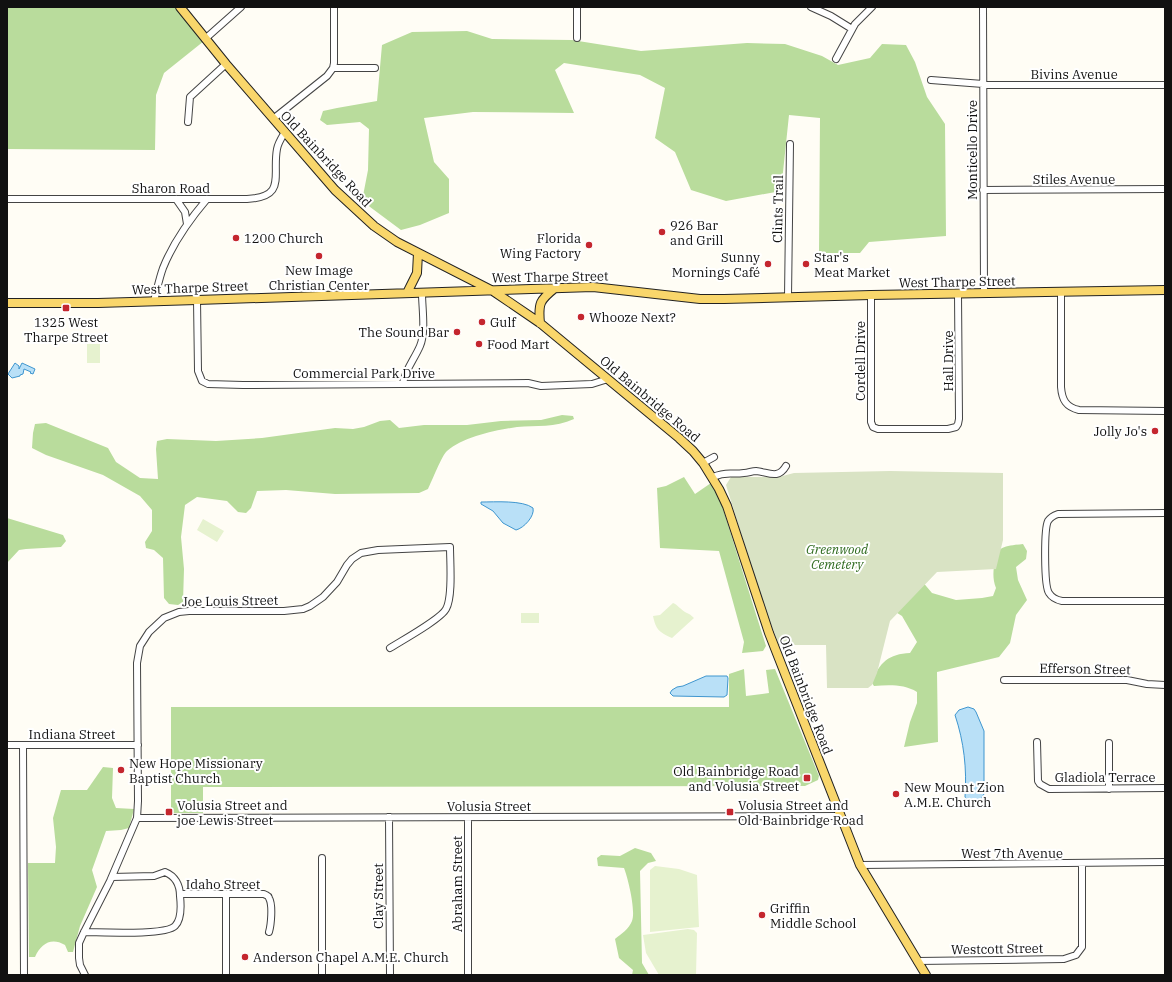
<svg xmlns="http://www.w3.org/2000/svg" width="1172" height="982" font-family="'IBM Plex Serif',serif">
<style>
.forest{fill:#b9dc9c}
.cemetery{fill:#d9e3c4}
.pitch{fill:#e6f2cf}
.water{fill:#b9e0f7;stroke:#3f96cf}
.lines{fill:none;stroke-linecap:round;stroke-linejoin:round}
.minor-casing{stroke:#444;stroke-width:8}
.major-casing{stroke:#222;stroke-width:10}
.minor{stroke:#fff;stroke-width:6}
.major{stroke:#f9d66b;stroke-width:8}
.poi-dot{fill:#c4262e;stroke:#fff;stroke-width:1.5}
.labels{text-anchor:middle;dominant-baseline:central;stroke-width:4;stroke-linejoin:round;paint-order:stroke}
.street-label{font-size:13px;fill:#111;stroke:#fff}
.poi-label{font-size:13px;fill:#111;stroke:#fff;text-anchor:start}
.park-label{font-size:13px;font-style:italic;fill:#2f6b1f;stroke:#fff}
</style>
<rect width="100%" height="100%" fill="#fffdf5"/>
<!-- forest -->
<path class="forest" d="M 7,7 L 176,7 L 204,41 L 164,73 L 156,95 L 155,150 L 7,149 Z
M 467,31 L 492,39 L 572,40 L 641,51 L 747,43 L 785,44 L 822,56 L 838,65 L 870,58 L 882,44 L 906,45 L 915,62 L 927,97 L 945,124 L 946,236 L 869,242 L 860,253 L 819,253 L 820,118 L 789,115 L 781,191 L 726,201 L 691,190 L 675,152 L 655,138 L 665,88 L 640,75 L 564,63 L 555,70 L 574,113 L 473,112 L 424,118 L 434,162 L 449,179 L 449,213 L 420,225 L 401,230 L 362,201 L 368,170 L 369,129 L 360,122 L 327,125 L 320,120 L 323,111 L 337,108 L 377,101 L 382,45 L 412,32 Z
M 562,415 L 573,416 L 574,419 C 555,428 536,425 517,427 C 496,430 463,437 447,451 C 442,455 432,481 428,489 L 419,493 L 335,494 L 286,490 L 257,491 L 251,508 L 246,513 L 238,512 L 227,501 L 197,497 L 185,505 L 181,537 L 184,569 L 183,602 L 178,605 L 169,604 L 164,598 L 163,558 L 154,550 L 146,548 L 145,542 L 152,531 L 152,510 L 140,496 L 103,475 L 46,455 L 32,448 L 33,433 L 35,424 L 46,423 L 108,448 L 116,462 L 140,478 L 158,479 L 156,449 L 157,441 L 167,439 L 216,441 L 262,438 L 335,428 L 353,429 L 364,427 L 380,421 L 390,420 L 399,428 L 424,425 L 467,425 L 501,421 L 541,420 Z
M 684,477 L 695,494 L 711,483 L 718,493 L 766,646 L 763,651 L 742,653 L 744,642 L 719,551 L 660,548 L 657,488 L 666,486 Z
M 7,518 L 63,535 L 66,541 L 61,547 L 26,549 L 19,550 L 7,563 Z
M 1023,544 L 1027,551 L 1026,559 L 1016,567 L 1018,580 L 1027,600 L 1016,615 L 1010,643 L 999,657 L 937,672 L 938,742 L 904,747 L 910,722 L 917,703 L 917,692 C 904,684 889,685 874,686 L 872,683 C 879,662 889,654 910,653 L 917,642 L 902,616 L 894,611 L 921,580 L 932,593 L 956,600 L 982,598 L 993,596 L 996,588 C 993,580 993,574 994,566 C 994,546 1006,546 1023,544 Z
M 744,669 L 746,696 L 769,693 L 766,670 L 775,669 L 819,776 L 818,780 L 805,786 L 203,787 L 203,813 L 171,813 L 171,707 L 729,707 L 729,674 Z
M 103,767 L 113,768 L 112,798 L 116,808 L 134,809 L 129,828 L 121,830 L 106,831 L 92,870 L 97,887 L 80,926 L 73,952 L 68,952 L 65,945 C 51,937 41,944 35,957 L 29,957 L 28,863 L 55,863 L 56,847 L 53,818 L 61,790 L 87,790 Z
M 635,848 L 651,853 L 656,861 L 648,863 L 640,871 L 642,963 L 649,975 L 632,975 L 633,970 L 619,958 L 615,939 C 621,934 629,929 632,921 C 636,911 628,878 624,868 L 598,866 L 597,858 L 601,855 L 620,856 Z"/>
<!-- cemetery -->
<path class="cemetery" d="M 890,471 L 1003,473 L 1003,540 L 996,569 L 937,572 L 890,621 L 877,673 L 872,685 L 868,688 L 827,688 L 826,645 L 779,645 L 763,604 L 726,485 L 731,477 L 779,477 L 794,473 Z"/>
<!-- pitch -->
<path class="pitch" d="M 87,344 L 100,344 L 100,363 L 87,363 Z
M 203,519 L 224,531 L 217,542 L 197,530 Z
M 673,603 C 678,605 680,609 685,612 C 689,614 690,614 694,618 L 672,638 C 659,632 656,630 653,616 L 660,615 Z
M 521,613 L 539,613 L 539,623 L 521,623 Z
M 655,866 L 679,869 L 697,875 L 699,927 L 650,932 L 650,870 Z
M 688,929 L 694,930 L 697,933 L 696,975 L 659,975 L 646,953 L 643,935 Z"/>
<!-- water -->
<path class="water" d="M 15,363 L 19,366 L 19,369 L 22,363 L 35,369 L 33,374 L 30,373 L 31,372 L 24,369 L 23,374 L 20,375 L 20,376 L 12,378 L 8,374 Z
M 481,502 C 495,502 523,500 533,508 C 535,516 524,528 516,530 L 503,523 L 493,511 L 481,504 Z
M 706,676 L 727,676 L 728,678 L 727,695 L 724,697 L 673,696 L 670,693 L 672,690 L 677,687 L 683,686 Z
M 968,707 L 974,709 L 976,712 L 984,731 L 984,794 C 979,802 978,804 969,802 L 965,797 C 967,769 964,742 955,715 L 959,710 Z"/>
<g class="lines">
<defs>
<path id="minor" d="M 577,7 L 577,38
M 811,7 L 831,16 L 852,29
M 983,7 L 984,293
M 205,39 L 241,7
M 836,59 L 855,24 L 872,7
M 333,68 L 375,68
M 931,80 L 983,84
M 983,85 L 1165,85
M 273,119 L 327,76 L 333,68 L 334,63 L 334,7
M 188,122 L 190,97 L 226,64
M 983,190 L 1165,189
M 7,199 L 247,199 C 287,197 272,176 277,149 C 278,143 282,137 285,132
M 176,199 L 185,212 L 187,224
M 1061,292 L 1061,387 C 1062,400 1066,407 1079,410 L 1165,411
M 871,295 L 871,422 L 873,427 L 878,429 L 948,429 L 956,427 L 958,424 L 959,419 L 958,294
M 788,297 L 790,144
M 197,300 L 198,371 L 202,381 L 208,384 L 243,385 L 528,383 L 541,386 L 592,384 L 608,379
M 154,301 C 157,290 159,279 163,268 C 173,243 190,219 207,199
M 403,383 C 406,368 414,360 420,346 C 426,332 422,308 422,293
M 703,463 L 714,457
M 713,477 C 727,471 730,475 744,473 C 748,473 752,471 756,471 C 768,472 778,480 786,466
M 1165,513 L 1058,514 C 1055,515 1050,518 1048,521 C 1044,529 1044,586 1049,593 C 1052,598 1057,600 1062,601 L 1165,601
M 1004,680 L 1127,680 L 1147,684 L 1165,685
M 1037,742 L 1038,781 L 1040,784 L 1049,789 L 1165,788
M 1109,743 L 1109,789
M 7,745 L 138,745
M 23,745 L 24,975
M 389,817 L 390,975
M 137,818 L 841,816
M 322,858 L 322,975
M 860,865 L 1165,862
M 180,894 L 264,894 C 267,896 268,895 269,898 C 273,905 271,925 269,932
M 226,894 L 226,975
M 84,932 C 100,932 165,936 175,926 C 182,919 181,905 180,896 C 180,885 175,876 165,872 L 154,876 L 112,877
M 917,961 L 1064,959 L 1076,955 L 1082,947 L 1082,864
M 85,975 L 80,965 L 79,958 L 79,943 L 84,932 L 110,881 L 137,818 L 138,801 L 137,663 L 140,646 L 149,632 L 164,618 L 179,612 L 189,611 L 284,611 L 303,609 L 310,606 L 323,597 L 337,582 L 347,565 L 352,559 L 361,553 L 378,550 L 450,547 C 450,562 453,597 446,609 C 441,619 401,641 390,648
M 468,975 L 468,818"/>
<path id="major" d="M 180,7 L 226,64 L 335,190 L 374,226 L 397,242 L 493,291 L 540,323 L 679,438 L 693,451 L 703,463 L 719,489 L 727,506 L 769,633 L 860,865 L 926,975
M 407,293 L 417,273 L 418,253
M 7,303 L 98,303 L 197,300 L 593,287 L 700,299 L 724,299 L 871,295 L 1165,290
M 540,323 C 538,303 540,300 555,288"/>
</defs>
<!-- minor casing -->
<use href="#minor" class="minor-casing"/>
<!-- major casing -->
<use href="#major" class="major-casing"/>
<!-- minor -->
<use href="#minor" class="minor"/>
<!-- major -->
<use href="#major" class="major"/>
</g>
<!-- markers -->
<g class="poi-dot">
<circle cx="662" cy="232" r="4"/>
<circle cx="236" cy="238" r="4"/>
<circle cx="589" cy="245" r="4"/>
<circle cx="319" cy="256" r="4"/>
<circle cx="768" cy="264" r="4"/>
<circle cx="806" cy="264" r="4"/>
<rect x="62" y="304" width="8" height="8" rx="2"/>
<circle cx="581" cy="317" r="4"/>
<circle cx="482" cy="322" r="4"/>
<circle cx="457" cy="332" r="4"/>
<circle cx="479" cy="344" r="4"/>
<circle cx="1155" cy="431" r="4"/>
<circle cx="121" cy="770" r="4"/>
<rect x="803" y="774" width="8" height="8" rx="2"/>
<circle cx="896" cy="794" r="4"/>
<rect x="165" y="808" width="8" height="8" rx="2"/>
<rect x="726" y="808" width="8" height="8" rx="2"/>
<circle cx="762" cy="915" r="4"/>
<circle cx="245" cy="957" r="4"/>
</g>
<g class="labels">
<!-- street labels -->
<g class="street-label">
<text x="1074" y="74">Bivins Avenue</text>
<text transform="translate(972 150) rotate(-90)">Monticello Drive</text>
<text transform="translate(326 159) rotate(47)">Old Bainbridge Road</text>
<text x="1074" y="179">Stiles Avenue</text>
<text x="171" y="188">Sharon Road</text>
<text transform="translate(778 209) rotate(-89)">Clints Trail</text>
<text transform="translate(550 277) rotate(-1)">West Tharpe Street</text>
<text transform="translate(957 282) rotate(-1)">West Tharpe Street</text>
<text transform="translate(190 288) rotate(-2)">West Tharpe Street</text>
<text transform="translate(860 361) rotate(-90)">Cordell Drive</text>
<text transform="translate(948 361) rotate(-90)">Hall Drive</text>
<text x="364" y="373">Commercial Park Drive</text>
<text transform="translate(650 399) rotate(40)">Old Bainbridge Road</text>
<text transform="translate(230 601) rotate(-1)">Joe Louis Street</text>
<text transform="translate(1085 669) rotate(1)">Efferson Street</text>
<text transform="translate(806 695) rotate(69)">Old Bainbridge Road</text>
<text x="72" y="734">Indiana Street</text>
<text x="1105" y="777">Gladiola Terrace</text>
<text x="489" y="806">Volusia Street</text>
<text x="1012" y="853">West 7th Avenue</text>
<text x="223" y="884">Idaho Street</text>
<text transform="translate(457 884) rotate(-90)">Abraham Street</text>
<text transform="translate(378 896) rotate(-90)">Clay Street</text>
<text transform="translate(997 949) rotate(-1)">Westcott Street</text>
</g>
<!-- poi labels -->
<g class="poi-label">
<text x="670" y="225">926 Bar<tspan x="670" dy="15">and Grill</tspan></text>
<text x="244" y="238">1200 Church</text>
<text x="581" y="238" text-anchor="end">Florida<tspan x="581" dy="15">Wing Factory</tspan></text>
<text x="760" y="257" text-anchor="end">Sunny<tspan x="760" dy="15">Mornings Café</tspan></text>
<text x="814" y="257">Star's<tspan x="814" dy="15">Meat Market</tspan></text>
<text x="319" y="270" text-anchor="middle">New Image<tspan x="319" dy="15">Christian Center</tspan></text>
<text x="589" y="317">Whooze Next?</text>
<text x="66" y="322" text-anchor="middle">1325 West<tspan x="66" dy="15">Tharpe Street</tspan></text>
<text x="490" y="322">Gulf</text>
<text x="449" y="332" text-anchor="end">The Sound Bar</text>
<text x="487" y="344">Food Mart</text>
<text x="1147" y="431" text-anchor="end">Jolly Jo's</text>
<text x="129" y="763">New Hope Missionary<tspan x="129" dy="15">Baptist Church</tspan></text>
<text x="799" y="771" text-anchor="end">Old Bainbridge Road<tspan x="799" dy="15">and Volusia Street</tspan></text>
<text x="904" y="787">New Mount Zion<tspan x="904" dy="15">A.M.E. Church</tspan></text>
<text x="177" y="805">Volusia Street and<tspan x="177" dy="15">joe Lewis Street</tspan></text>
<text x="738" y="805">Volusia Street and<tspan x="738" dy="15">Old Bainbridge Road</tspan></text>
<text x="770" y="908">Griffin<tspan x="770" dy="15">Middle School</tspan></text>
<text x="253" y="957">Anderson Chapel A.M.E. Church</text>
</g>
<!-- park labels -->
<g class="park-label">
<text x="837" y="549">Greenwood<tspan x="837" dy="15">Cemetery</tspan></text>
</g>
</g>
<!-- border -->
<rect width="1172" height="982" fill="none" stroke="#111111" stroke-width="16"/>
</svg>
